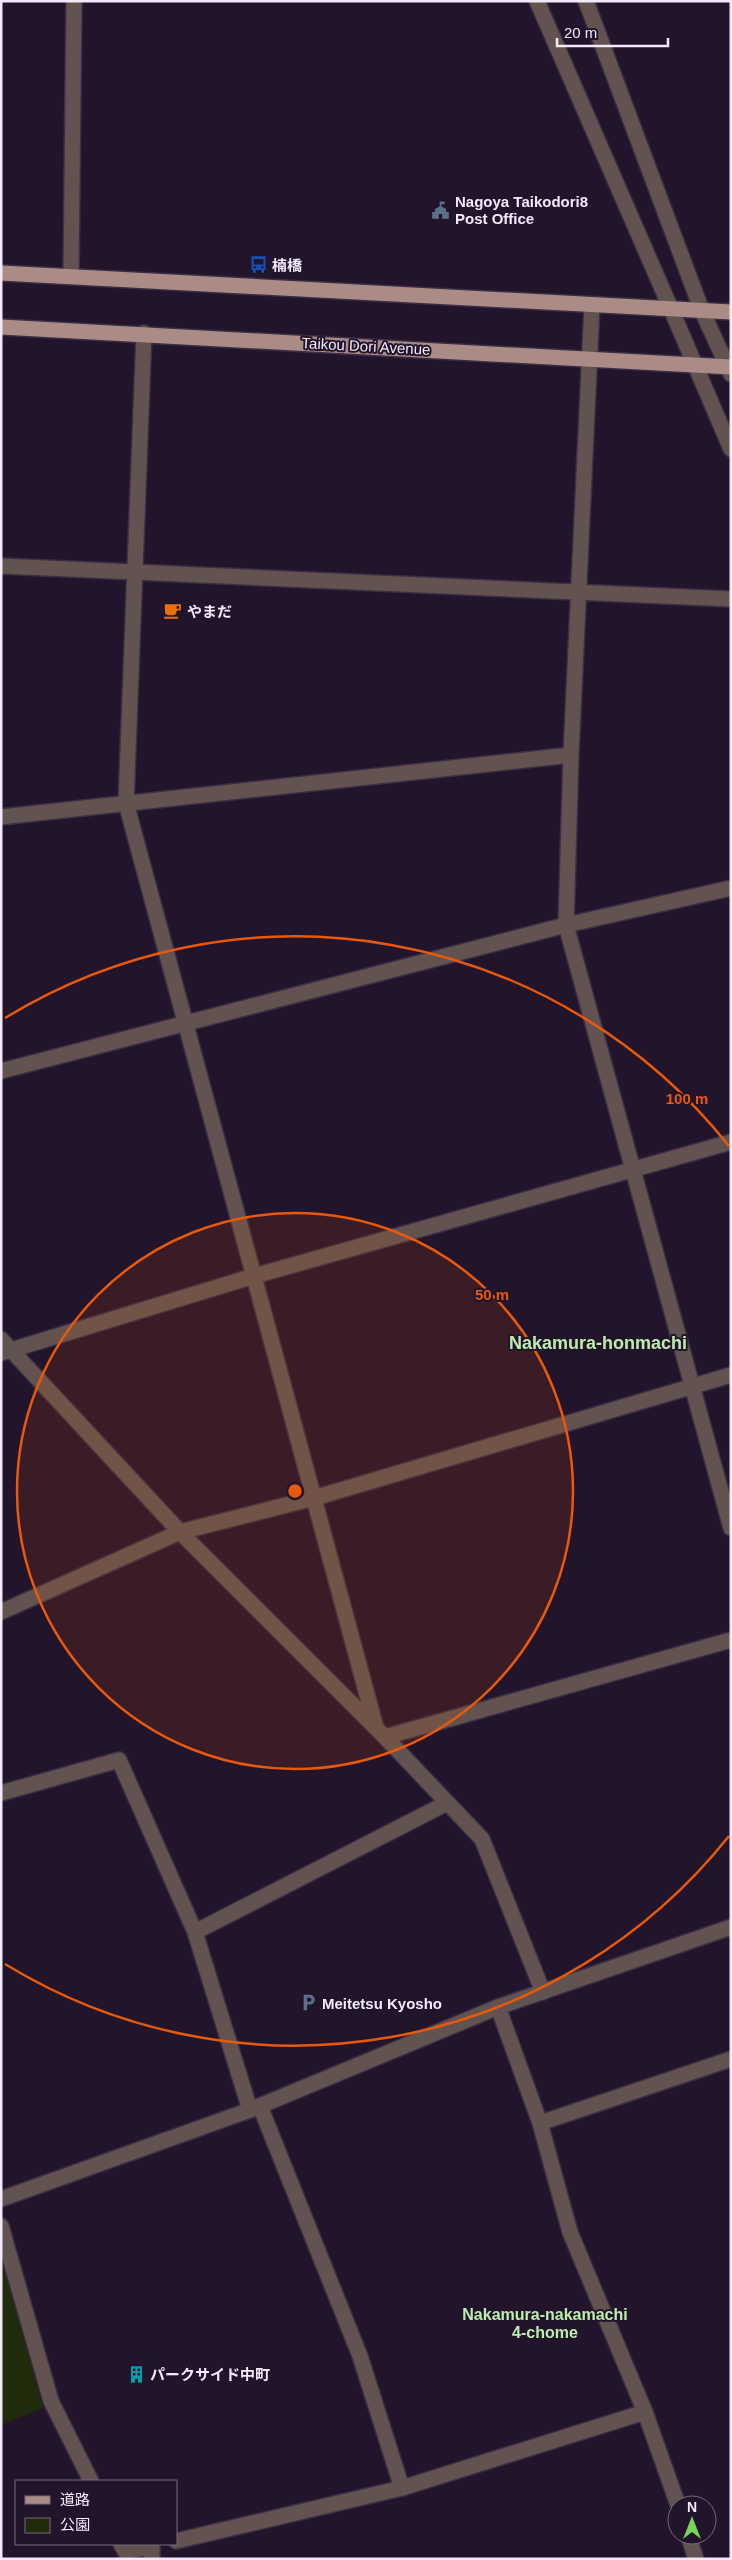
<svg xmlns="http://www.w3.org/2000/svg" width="732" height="2560" font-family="Helvetica,'Noto Sans JP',sans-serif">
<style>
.green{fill:#202b0c}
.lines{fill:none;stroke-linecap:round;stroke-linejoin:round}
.lane-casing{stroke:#3a2e44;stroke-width:18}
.street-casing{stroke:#3a2e44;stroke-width:18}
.primary-casing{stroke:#3a2e44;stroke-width:18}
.lane{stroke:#625350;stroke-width:15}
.street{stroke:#625350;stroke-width:15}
.primary{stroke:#aa8b86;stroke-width:15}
.ring{fill:none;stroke:#e8590c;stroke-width:2.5}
.labels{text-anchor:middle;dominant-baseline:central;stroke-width:4;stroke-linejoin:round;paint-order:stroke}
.poi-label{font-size:15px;font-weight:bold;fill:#f2eafa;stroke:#21142b;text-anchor:start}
.street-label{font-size:15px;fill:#f2eafa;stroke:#21142b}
.neighbourhood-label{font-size:16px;font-weight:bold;fill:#bdedad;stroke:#21142b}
.quarter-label{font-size:18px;font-weight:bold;fill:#bdedad;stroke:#21142b}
.centre{fill:#e8590c;stroke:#21142b;stroke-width:2.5}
.ring-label{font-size:15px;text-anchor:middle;font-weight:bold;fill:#e8590c;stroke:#21142b;stroke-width:4;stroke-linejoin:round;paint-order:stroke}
</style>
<rect width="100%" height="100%" fill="#21142b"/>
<!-- green -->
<path class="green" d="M 1,2257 L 43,2408 L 1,2425 Z"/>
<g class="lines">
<defs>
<path id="lane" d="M 671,309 L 731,449
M 702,311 L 731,374
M 1,1339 L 180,1532
M 385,1737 L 482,1839 L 543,1992
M 1,1793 L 119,1760 L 195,1932 L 250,2110
M 195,1932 L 447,1803
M 498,2007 L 540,2123 L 570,2232 L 645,2412
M 260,2106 L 360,2356 L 402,2488
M 540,2123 L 731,2059"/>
<path id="street" d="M 537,1 L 671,309
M 586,1 L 702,311
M 71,276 L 74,1
M 592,305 L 571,755 L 566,925 L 731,1528
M 144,333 L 126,803 L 376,1728
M 1,566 L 731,599
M 1,817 L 571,755
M 1,1071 L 566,925 L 731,888
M 1,1353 L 254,1276 L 731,1142
M 180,1532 L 385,1737 L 731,1640
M 1,1612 L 180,1532 L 314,1498 L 731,1375
M 1,2199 L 250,2110 L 498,2007 L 731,1927
M 1,2226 L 51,2401 L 91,2481
M 688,2535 L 696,2559
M 176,2541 L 402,2488 L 645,2412 L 678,2505
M 121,2544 L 125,2551 L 152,2547 L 152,2559"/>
<path id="primary" d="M 1,273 L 731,312
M 1,327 L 731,367"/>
</defs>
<!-- lane casing -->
<use href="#lane" class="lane-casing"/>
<!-- street casing -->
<use href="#street" class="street-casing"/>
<!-- primary casing -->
<use href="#primary" class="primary-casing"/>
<!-- lane -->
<use href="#lane" class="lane"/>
<!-- street -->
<use href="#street" class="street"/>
<!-- primary -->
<use href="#primary" class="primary"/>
</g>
<!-- distance rings -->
<circle cx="295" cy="1491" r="278" fill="#e8590c" fill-opacity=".12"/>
<g class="ring">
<circle cx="295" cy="1491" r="278"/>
<path d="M729 1836A555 555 0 0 1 5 1964M5 1018A555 555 0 0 1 729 1146"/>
</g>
<!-- icons -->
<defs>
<symbol id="civic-bare" viewBox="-9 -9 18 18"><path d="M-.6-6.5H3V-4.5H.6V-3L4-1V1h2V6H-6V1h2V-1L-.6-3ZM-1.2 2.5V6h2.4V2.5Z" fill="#5c6f8a" stroke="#21142b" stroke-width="2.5" paint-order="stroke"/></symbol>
<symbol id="bus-bare" viewBox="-9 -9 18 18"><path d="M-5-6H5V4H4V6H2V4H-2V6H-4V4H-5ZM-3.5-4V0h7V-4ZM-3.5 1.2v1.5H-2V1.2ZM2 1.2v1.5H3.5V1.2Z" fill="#1a4fb4" stroke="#21142b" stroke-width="2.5" paint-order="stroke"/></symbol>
<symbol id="cafe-bare" viewBox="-9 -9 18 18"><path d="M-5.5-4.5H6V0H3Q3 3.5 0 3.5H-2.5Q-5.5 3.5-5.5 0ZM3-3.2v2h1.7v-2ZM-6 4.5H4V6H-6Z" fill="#e8710a" stroke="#21142b" stroke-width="2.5" paint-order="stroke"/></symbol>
<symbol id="parking-bare" viewBox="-9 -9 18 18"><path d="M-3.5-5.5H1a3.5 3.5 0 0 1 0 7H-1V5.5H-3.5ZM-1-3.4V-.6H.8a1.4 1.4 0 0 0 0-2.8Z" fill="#5c6f8a" stroke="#21142b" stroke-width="2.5" paint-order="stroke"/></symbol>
<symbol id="building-bare" viewBox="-9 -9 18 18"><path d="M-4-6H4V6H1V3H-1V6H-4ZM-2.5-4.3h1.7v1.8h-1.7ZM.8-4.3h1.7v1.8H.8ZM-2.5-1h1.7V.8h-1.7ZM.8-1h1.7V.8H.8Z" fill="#0f9aa8" stroke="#21142b" stroke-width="2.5" paint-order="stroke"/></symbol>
</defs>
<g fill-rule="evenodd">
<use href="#civic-bare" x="428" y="198" width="25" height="25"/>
<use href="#bus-bare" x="246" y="252" width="25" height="25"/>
<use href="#cafe-bare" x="160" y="598" width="25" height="25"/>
<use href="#parking-bare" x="296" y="1990" width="25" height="25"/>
<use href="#building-bare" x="124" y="2362" width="25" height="25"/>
</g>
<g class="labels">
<!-- poi labels -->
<g class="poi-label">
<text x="455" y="201">Nagoya Taikodori8<tspan x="455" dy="17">Post Office</tspan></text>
<text x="272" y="265">楠橋</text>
<text x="187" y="611">やまだ</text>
<text x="322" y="2003">Meitetsu Kyosho</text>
<text x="150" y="2374">パークサイド中町</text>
</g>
<!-- street labels -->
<g class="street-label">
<text transform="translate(366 346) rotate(3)">Taikou Dori Avenue</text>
</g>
<!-- neighbourhood labels -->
<g class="neighbourhood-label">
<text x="545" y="2314">Nakamura-nakamachi<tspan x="545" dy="18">4-chome</tspan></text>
</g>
<!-- quarter labels -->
<g class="quarter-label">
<text x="598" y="1343">Nakamura-honmachi</text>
</g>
</g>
<circle cx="295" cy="1491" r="8" class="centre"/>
<g class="ring-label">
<text x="687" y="1104">100 m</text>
<text x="492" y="1300">50 m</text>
</g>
<!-- border -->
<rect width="732" height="2560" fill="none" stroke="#f2eafa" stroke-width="5"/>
<!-- legend -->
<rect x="15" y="2480" width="162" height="65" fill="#21142b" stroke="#756a7e"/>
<rect x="25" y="2496" width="25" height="8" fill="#aa8b86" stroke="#756a7e"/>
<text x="60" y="2505" font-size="15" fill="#f2eafa">道路</text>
<rect x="25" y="2518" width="25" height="15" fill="#202b0c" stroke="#756a7e"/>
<text x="60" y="2530" font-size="15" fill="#f2eafa">公園</text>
<!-- north arrow -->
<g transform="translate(692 2520)"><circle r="24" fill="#21142b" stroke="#756a7e"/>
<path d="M0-4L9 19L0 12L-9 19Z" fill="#79d158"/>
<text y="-8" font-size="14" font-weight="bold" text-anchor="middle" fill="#f2eafa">N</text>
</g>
<!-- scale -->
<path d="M557 38v8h111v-8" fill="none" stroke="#f2eafa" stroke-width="2.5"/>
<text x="564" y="38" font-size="15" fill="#f2eafa" stroke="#21142b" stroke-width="4" paint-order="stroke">20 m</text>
</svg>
